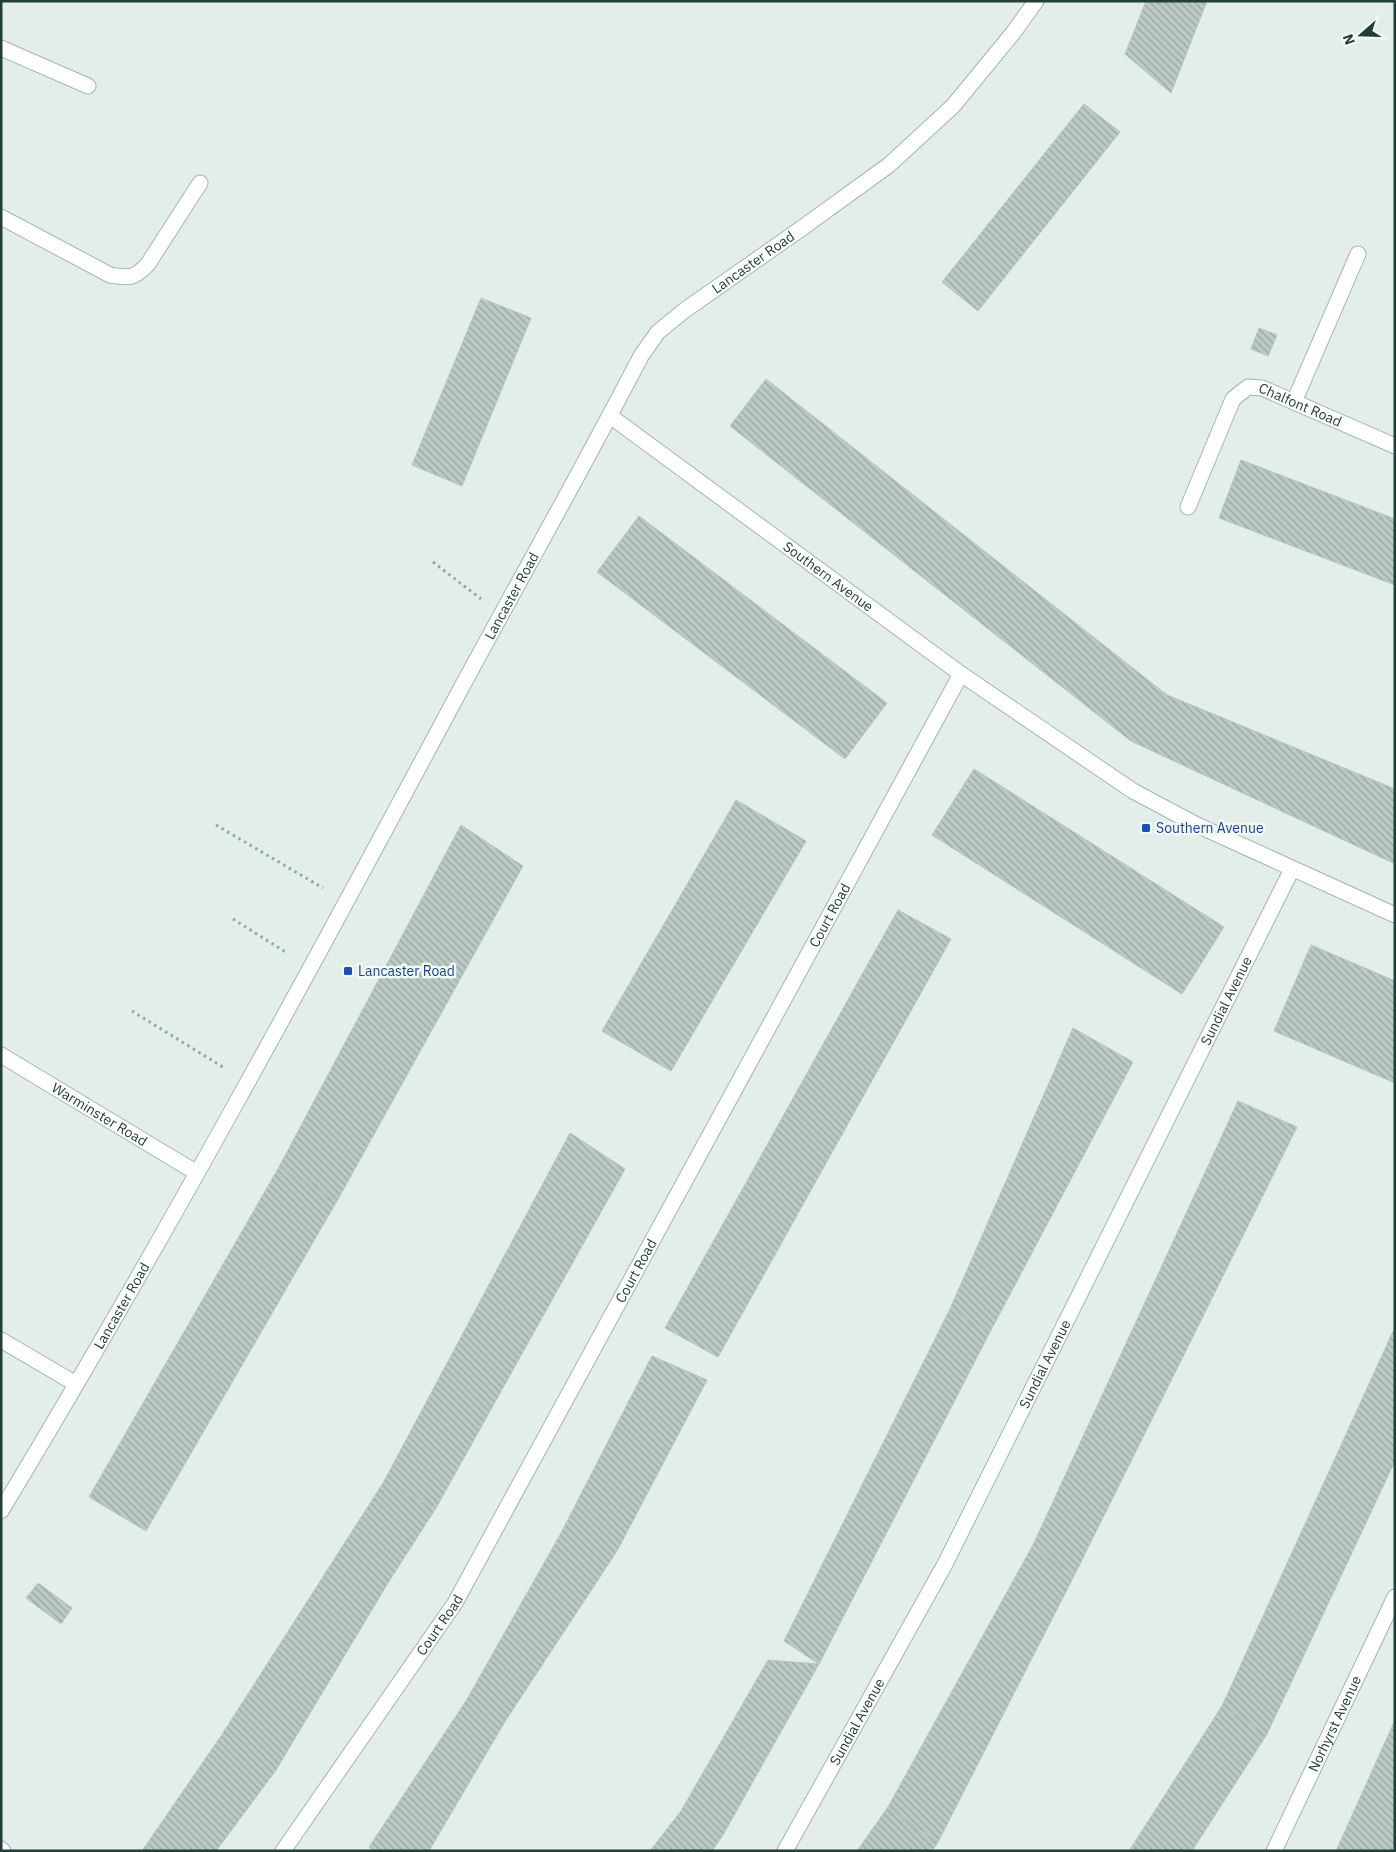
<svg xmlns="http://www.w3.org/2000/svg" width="1396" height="1852" font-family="'IBM Plex Sans',sans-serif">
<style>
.building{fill:url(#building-back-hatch);stroke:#b5c6c0}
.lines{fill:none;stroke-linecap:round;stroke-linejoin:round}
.service-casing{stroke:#a5b5b1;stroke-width:17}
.minor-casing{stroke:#a5b5b1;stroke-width:17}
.path{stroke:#83b0a5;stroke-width:3;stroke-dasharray:2.5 4;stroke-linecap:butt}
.service{stroke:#fff;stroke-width:15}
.minor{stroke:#fff;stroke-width:15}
.transit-dot{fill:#1a4fb4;stroke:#f3f9f7;stroke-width:2}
.labels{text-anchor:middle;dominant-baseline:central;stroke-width:5;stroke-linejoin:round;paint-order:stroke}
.street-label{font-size:14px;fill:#223e39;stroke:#f3f9f7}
.transit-label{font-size:14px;fill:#164399;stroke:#f3f9f7;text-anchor:start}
</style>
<defs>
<pattern id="building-back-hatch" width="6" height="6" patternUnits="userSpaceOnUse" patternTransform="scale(1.25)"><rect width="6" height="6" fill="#bbcac5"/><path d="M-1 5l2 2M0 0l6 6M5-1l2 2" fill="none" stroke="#98a5a1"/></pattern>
</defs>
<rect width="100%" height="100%" fill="#e3ede9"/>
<!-- building -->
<path class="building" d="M 1146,1 L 1207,1 L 1171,93 L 1125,54 Z
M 1084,104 L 1120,132 L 978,311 L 942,282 Z
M 481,298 L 531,318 L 462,486 L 412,465 Z
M 1259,328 L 1277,335 L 1268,356 L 1251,349 Z
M 766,379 L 1167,695 L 1395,789 L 1395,859 L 1393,863 L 1131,741 L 730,426 Z
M 1241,460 L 1395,519 L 1395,585 L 1219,518 Z
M 639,516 L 887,703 L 845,759 L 597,572 Z
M 974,769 L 1224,927 L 1182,994 L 932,835 Z
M 736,800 L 806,841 L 671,1071 L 602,1031 Z
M 461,825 L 523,866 L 337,1201 L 279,1167 Z
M 898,910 L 951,939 L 718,1357 L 665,1328 Z
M 1311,945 L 1395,981 L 1395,1083 L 1274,1031 Z
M 1073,1028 L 1133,1062 L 990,1332 L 950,1309 Z
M 1238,1101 L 1297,1127 L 1074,1576 L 1033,1545 Z
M 570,1133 L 625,1169 L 436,1508 L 383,1483 Z
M 279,1167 L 337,1201 L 146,1531 L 89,1497 Z
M 950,1309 L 990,1332 L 819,1664 L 784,1641 Z
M 1395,1327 L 1395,1461 L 1267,1734 L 1222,1706 Z
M 652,1356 L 707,1380 L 617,1551 L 506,1720 L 429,1851 L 374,1851 L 369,1847 L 466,1701 L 561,1533 Z
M 383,1483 L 436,1508 L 388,1583 L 276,1770 L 216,1851 L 142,1851 L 223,1733 Z
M 1033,1545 L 1074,1576 L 938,1842 L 888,1807 Z
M 38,1583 L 72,1608 L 61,1624 L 26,1598 Z
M 768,1660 L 819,1664 L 723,1835 L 712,1851 L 650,1851 L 681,1811 Z
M 1222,1706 L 1267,1734 L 1192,1851 L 1129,1851 Z
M 1395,1720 L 1395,1851 L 1336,1851 Z
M 888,1807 L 938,1842 L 932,1851 L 857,1851 Z"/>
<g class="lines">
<defs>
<path id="service" d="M 1,217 L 110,275 C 129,278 134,279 148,264 L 200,183
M 1,1340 L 76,1384"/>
<g id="minor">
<path d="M 1,48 L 88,86"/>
<path d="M 1294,402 L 1358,254"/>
<path id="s1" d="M 610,416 L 961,674 L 1133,791 L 1197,825 L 1395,915"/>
<path id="s2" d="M 1188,507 L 1233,399 L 1248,387 L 1262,388 L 1395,446"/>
<path id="s3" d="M 1,1055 L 197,1173"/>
<path id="s4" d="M 1,1511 C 162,1244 311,969 458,694 C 519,581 582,470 641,356 L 658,332 L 685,310 L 802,228 L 889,165 L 953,106 L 1013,33 L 1036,1"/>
<path d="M 1,1849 L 3,1851"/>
<path id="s5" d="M 283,1851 L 455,1603 L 961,674"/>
<path id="s6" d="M 785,1851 L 945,1564 L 1292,869"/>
<path id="s7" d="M 1274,1851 L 1395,1597"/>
</g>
</defs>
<!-- service casing -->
<use href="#service" class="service-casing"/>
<!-- minor casing -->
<use href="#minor" class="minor-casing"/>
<!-- path -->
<path class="path" d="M 433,562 L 481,599
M 216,825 L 323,888
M 233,919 L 287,953
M 132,1011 L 226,1069"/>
<!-- service -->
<use href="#service" class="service"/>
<!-- minor -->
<use href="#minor" class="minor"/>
</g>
<!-- markers -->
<g class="transit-dot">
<rect x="1141" y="823" width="10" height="10" rx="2.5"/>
<rect x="343" y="966" width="10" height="10" rx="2.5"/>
</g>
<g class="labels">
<!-- street labels -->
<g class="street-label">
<text stroke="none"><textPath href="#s4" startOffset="1468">Lancaster Road</textPath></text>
<text stroke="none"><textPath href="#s2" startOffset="192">Chalfont Road</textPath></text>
<text stroke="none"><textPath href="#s1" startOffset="271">Southern Avenue</textPath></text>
<text stroke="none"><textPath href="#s4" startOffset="1048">Lancaster Road</textPath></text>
<text stroke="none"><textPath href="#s5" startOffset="1085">Court Road</textPath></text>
<text stroke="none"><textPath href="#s6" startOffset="958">Sundial Avenue</textPath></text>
<text stroke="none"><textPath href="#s3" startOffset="115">Warminster Road</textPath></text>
<text stroke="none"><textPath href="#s5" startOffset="680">Court Road</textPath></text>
<text stroke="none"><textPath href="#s4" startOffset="238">Lancaster Road</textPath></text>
<text stroke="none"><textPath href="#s6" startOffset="552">Sundial Avenue</textPath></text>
<text stroke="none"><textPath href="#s5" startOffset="275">Court Road</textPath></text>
<text stroke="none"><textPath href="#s6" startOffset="148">Sundial Avenue</textPath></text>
<text stroke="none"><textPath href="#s7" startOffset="141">Norhyrst Avenue</textPath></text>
</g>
<!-- transit labels -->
<g class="transit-label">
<text x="1156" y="828">Southern Avenue</text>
<text x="358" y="971">Lancaster Road</text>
</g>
</g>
<!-- border -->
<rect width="1396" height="1852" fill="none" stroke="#223e39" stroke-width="5"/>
<!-- north arrow -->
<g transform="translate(1361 35) rotate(250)" stroke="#f3f9f7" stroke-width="4" paint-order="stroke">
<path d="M0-4L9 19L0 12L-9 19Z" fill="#223e39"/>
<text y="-8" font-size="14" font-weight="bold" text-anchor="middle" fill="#223e39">N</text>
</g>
</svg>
